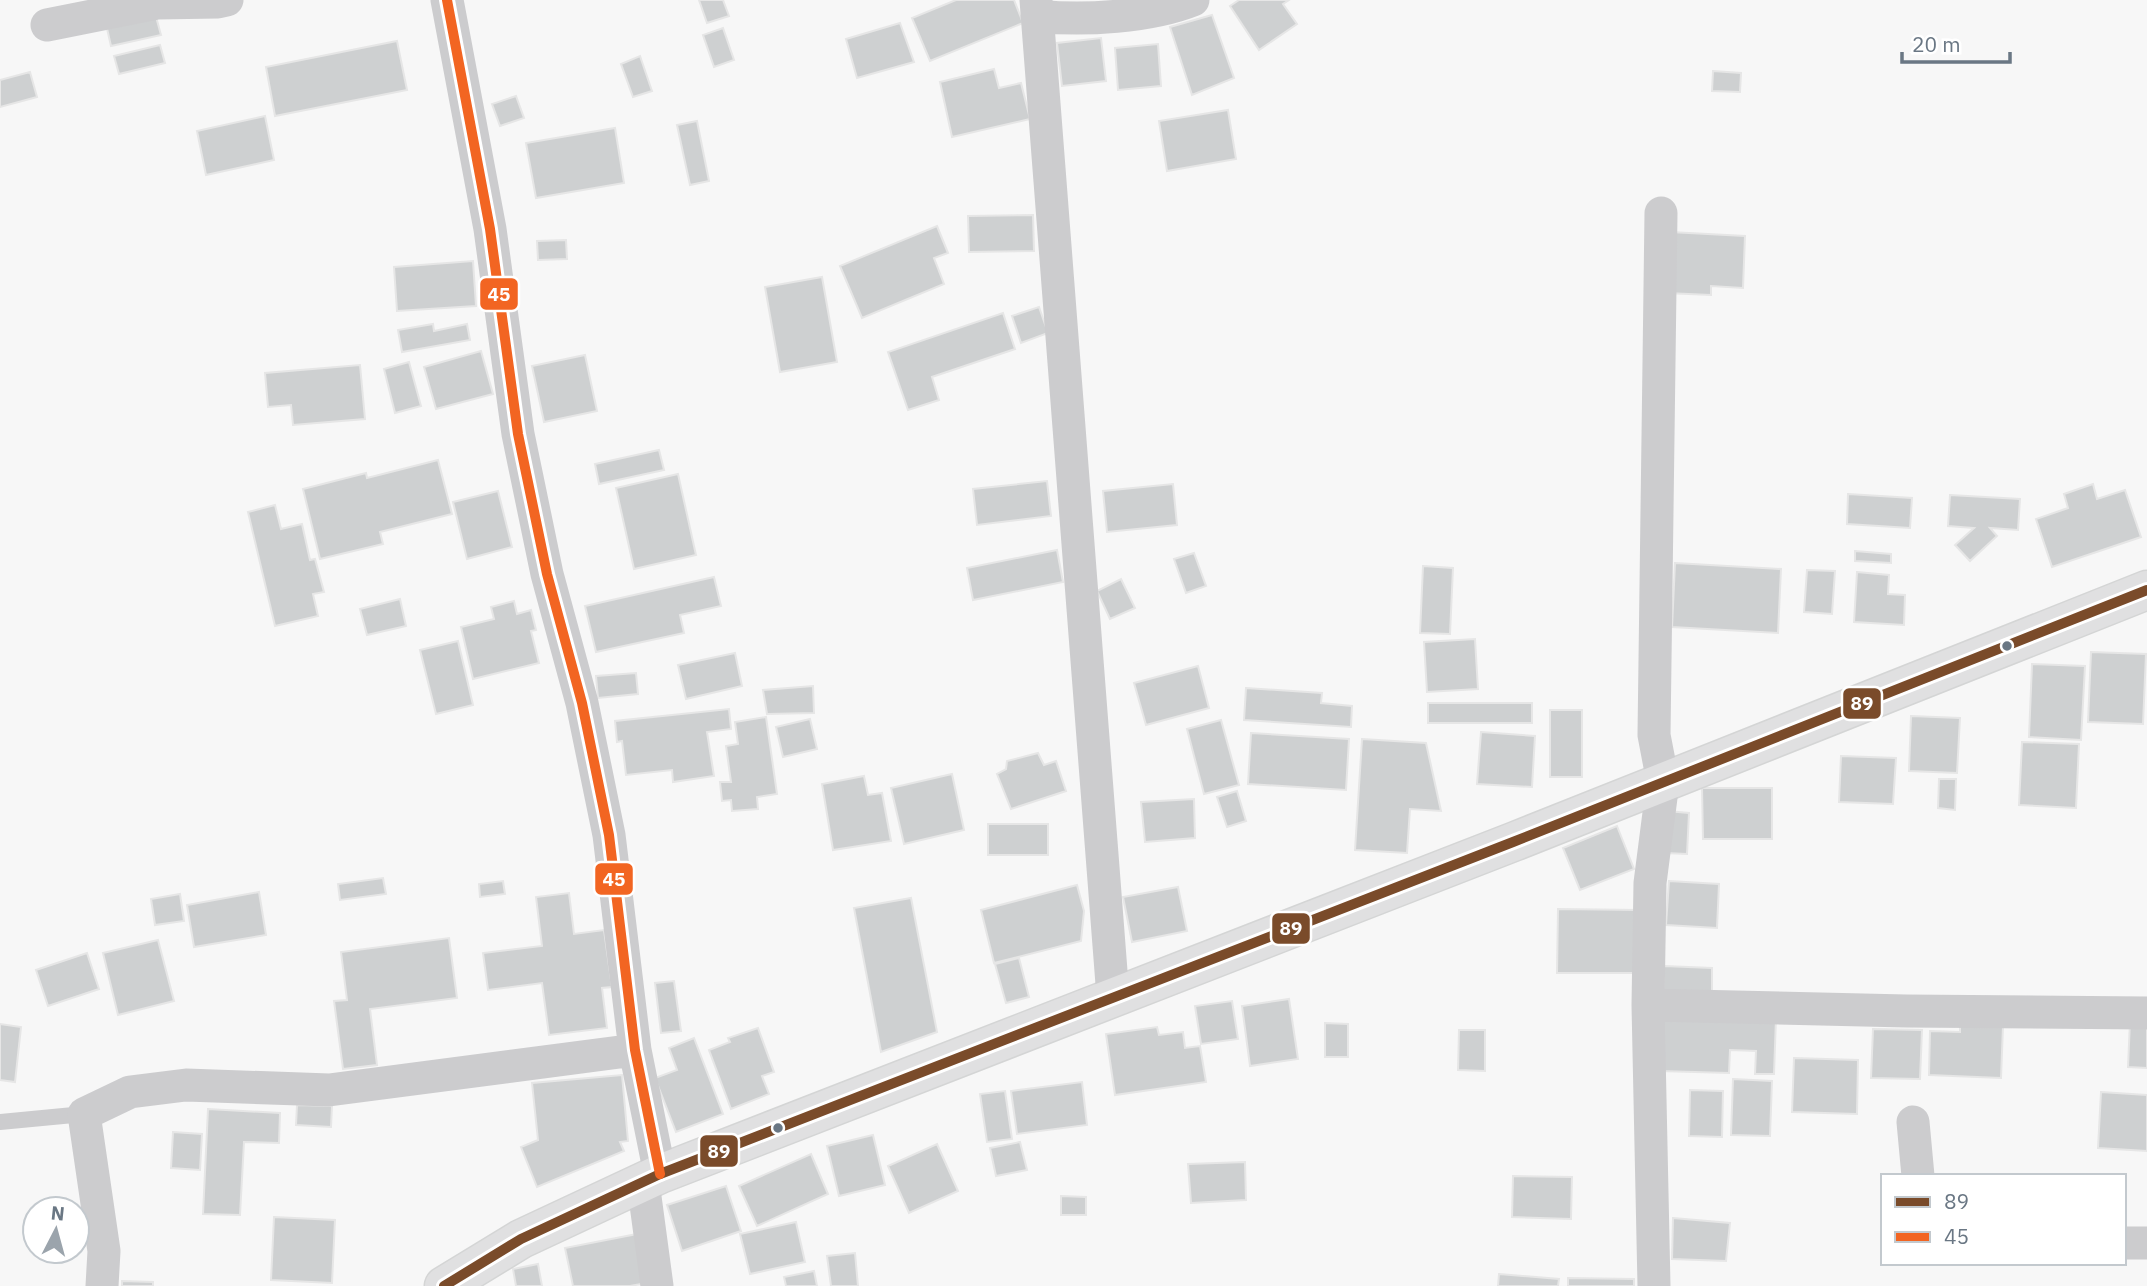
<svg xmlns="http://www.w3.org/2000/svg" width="2147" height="1286" font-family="'IBM Plex Sans',sans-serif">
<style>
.building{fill:#ced0d1;stroke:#e6e6e6;stroke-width:2}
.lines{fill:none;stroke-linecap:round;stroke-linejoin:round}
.secondary-casing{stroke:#d4d5d5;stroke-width:41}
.lane{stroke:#ccccce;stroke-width:16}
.street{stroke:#ccccce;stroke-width:33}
.secondary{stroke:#e0e0e1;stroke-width:38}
.bus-1-casing{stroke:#fff;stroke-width:16}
.bus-2-casing{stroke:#fff;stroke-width:16}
.bus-1{stroke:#7a4b2a;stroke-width:10}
.bus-2{stroke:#f26522;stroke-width:10}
.bus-dot{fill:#6a7784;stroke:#fff;stroke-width:2.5}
.line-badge{stroke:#fff;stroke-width:2.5}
.badge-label{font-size:19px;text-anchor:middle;font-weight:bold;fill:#fff}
</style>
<rect width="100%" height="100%" fill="#f7f7f7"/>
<!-- building -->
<path class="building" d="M 699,0 L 723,0 L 729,16 L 707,23 Z
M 956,0 L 1014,0 L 1023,23 L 930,61 L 912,18 Z
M 1239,0 L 1289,0 L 1283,4 L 1297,24 L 1259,50 L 1230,6 Z
M 155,13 L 161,35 L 111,46 L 106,24 Z
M 1212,15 L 1234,78 L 1192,95 L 1170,27 Z
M 900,23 L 914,62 L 857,78 L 846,39 Z
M 723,28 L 734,60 L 714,67 L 703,35 Z
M 1101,38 L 1106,81 L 1062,86 L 1057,43 Z
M 397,41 L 407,90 L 275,116 L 266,67 Z
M 1158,44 L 1161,86 L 1118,90 L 1115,48 Z
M 160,45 L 165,63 L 119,74 L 114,56 Z
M 640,56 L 652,91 L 633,97 L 621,64 Z
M 994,69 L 999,88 L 1021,83 L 1030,119 L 952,137 L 940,82 Z
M 1713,71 L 1741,73 L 1740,92 L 1712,91 Z
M 30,72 L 37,97 L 0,107 L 0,80 Z
M 516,96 L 524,118 L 500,126 L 492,104 Z
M 1228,110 L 1236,159 L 1167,171 L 1159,121 Z
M 265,116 L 274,160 L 206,175 L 197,131 Z
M 697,121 L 709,181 L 690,185 L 677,125 Z
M 615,128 L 624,183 L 536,198 L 526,143 Z
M 1033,215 L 1034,251 L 969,252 L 968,216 Z
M 937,226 L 948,253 L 934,258 L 944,284 L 862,318 L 840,266 Z
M 1670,232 L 1745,236 L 1743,288 L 1711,286 L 1711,295 L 1666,293 Z
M 566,240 L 567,259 L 538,260 L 537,241 Z
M 473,261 L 476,306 L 397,311 L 394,267 Z
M 822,277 L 837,362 L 780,372 L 765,287 Z
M 1039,307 L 1048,333 L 1021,343 L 1012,316 Z
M 1003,313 L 1015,349 L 932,377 L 939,400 L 908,410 L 888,352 Z
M 433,324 L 434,331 L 467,324 L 470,340 L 402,352 L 398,330 Z
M 481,351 L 493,394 L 436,409 L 424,367 Z
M 585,355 L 597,411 L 544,422 L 532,366 Z
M 409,362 L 421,406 L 395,413 L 384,369 Z
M 360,365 L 365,419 L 293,425 L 291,405 L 268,407 L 265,373 Z
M 659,450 L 664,470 L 599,484 L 595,464 Z
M 438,460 L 452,514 L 380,532 L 383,544 L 320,559 L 303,489 L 366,473 L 367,478 Z
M 678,474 L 696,555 L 634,569 L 616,488 Z
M 1047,481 L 1051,516 L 977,525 L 973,489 Z
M 1173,484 L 1177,525 L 1107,532 L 1103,491 Z
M 2093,484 L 2097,499 L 2125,490 L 2141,537 L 2052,567 L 2036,519 L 2068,508 L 2064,494 Z
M 498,491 L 512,547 L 467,559 L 453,502 Z
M 1848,494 L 1912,498 L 1910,528 L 1847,524 Z
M 1950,495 L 2020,499 L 2018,530 L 1990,528 L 1997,536 L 1970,561 L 1955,545 L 1974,528 L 1948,526 Z
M 275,505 L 281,529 L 302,524 L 310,560 L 315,559 L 324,592 L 313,594 L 318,616 L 275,626 L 248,512 Z
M 1057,550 L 1063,582 L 973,600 L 967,568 Z
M 1855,551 L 1891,554 L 1891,563 L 1855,561 Z
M 1194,553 L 1206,586 L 1186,593 L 1174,559 Z
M 1675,563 L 1781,569 L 1778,633 L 1672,627 Z
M 1423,566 L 1453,568 L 1450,634 L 1420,633 Z
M 1807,570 L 1835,571 L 1832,614 L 1804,612 Z
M 1857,572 L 1889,575 L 1888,594 L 1905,595 L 1904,625 L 1854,622 Z
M 714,577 L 721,606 L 680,615 L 684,633 L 596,652 L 585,606 Z
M 1121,579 L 1135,608 L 1110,619 L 1097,591 Z
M 400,599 L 406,626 L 367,635 L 360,609 Z
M 514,601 L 517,614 L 531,610 L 536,630 L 531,631 L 539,663 L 473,679 L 461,627 L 494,619 L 491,607 Z
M 1475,639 L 1478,689 L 1427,692 L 1424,642 Z
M 458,641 L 473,705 L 436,714 L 420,650 Z
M 2091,652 L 2146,654 L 2143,724 L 2088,722 Z
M 735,653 L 742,686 L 686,699 L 678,665 Z
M 2032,664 L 2085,666 L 2081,740 L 2029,737 Z
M 1198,666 L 1209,708 L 1146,725 L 1134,683 Z
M 636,673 L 638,694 L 598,698 L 596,676 Z
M 813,686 L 814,713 L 767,714 L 763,690 Z
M 1246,688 L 1322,693 L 1321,703 L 1352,706 L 1351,727 L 1244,720 Z
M 1428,703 L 1532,703 L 1532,723 L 1428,723 Z
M 729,709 L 731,729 L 707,732 L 714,776 L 673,782 L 672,770 L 626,775 L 622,741 L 617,742 L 615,721 Z
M 1550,710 L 1582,710 L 1582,777 L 1550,777 Z
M 1911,716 L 1960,718 L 1957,773 L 1909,771 Z
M 766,717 L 777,794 L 757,797 L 758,809 L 732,811 L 731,800 L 722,801 L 720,782 L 731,782 L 726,746 L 738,744 L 735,722 Z
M 810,719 L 817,749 L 783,757 L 776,727 Z
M 1221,720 L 1239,785 L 1204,794 L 1187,729 Z
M 1481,732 L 1535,736 L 1532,787 L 1477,784 Z
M 1251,733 L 1349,739 L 1346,790 L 1248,784 Z
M 1362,739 L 1426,743 L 1441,811 L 1410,809 L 1407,853 L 1355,850 Z
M 2022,742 L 2079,744 L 2076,808 L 2019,805 Z
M 1038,753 L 1044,765 L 1056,761 L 1066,791 L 1011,809 L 997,774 L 1006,769 L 1007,761 Z
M 1841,756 L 1896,758 L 1893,804 L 1839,802 Z
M 952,774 L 964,830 L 904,844 L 891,788 Z
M 864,776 L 868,795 L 882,793 L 891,841 L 833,850 L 822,784 Z
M 1939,779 L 1956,779 L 1955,810 L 1938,808 Z
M 1702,788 L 1772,788 L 1772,839 L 1703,839 Z
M 1237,791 L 1246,821 L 1227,827 L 1217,797 Z
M 1194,799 L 1195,838 L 1145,842 L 1141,802 Z
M 1667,811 L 1689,813 L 1687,854 L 1665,853 Z
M 988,824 L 1048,824 L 1048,855 L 988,855 Z
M 1617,826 L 1634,869 L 1580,890 L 1563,848 Z
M 383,878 L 386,894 L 340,900 L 338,884 Z
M 503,881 L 505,894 L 480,897 L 479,884 Z
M 1669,881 L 1719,884 L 1717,928 L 1666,925 Z
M 1077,885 L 1084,911 L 1081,941 L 994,963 L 981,910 Z
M 1178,887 L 1187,931 L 1132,942 L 1123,897 Z
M 259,892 L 266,935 L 194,947 L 187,905 Z
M 569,893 L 574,934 L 604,930 L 612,987 L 602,988 L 607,1028 L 549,1035 L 542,983 L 488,990 L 483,953 L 542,946 L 536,897 Z
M 180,894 L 184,921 L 155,925 L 151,899 Z
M 911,898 L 937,1032 L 881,1052 L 854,908 Z
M 1558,909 L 1640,910 L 1639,973 L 1557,973 Z
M 449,938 L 457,998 L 370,1009 L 377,1065 L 343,1069 L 334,1001 L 347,1000 L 341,952 Z
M 158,940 L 174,1001 L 118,1015 L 103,953 Z
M 87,953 L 99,989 L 48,1006 L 36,970 Z
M 1019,958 L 1029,997 L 1006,1003 L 995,964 Z
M 1664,966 L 1712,968 L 1712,999 L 1663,997 Z
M 674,981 L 681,1031 L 661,1033 L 655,983 Z
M 1289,999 L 1298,1059 L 1250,1066 L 1242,1006 Z
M 1232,1001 L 1238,1039 L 1201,1044 L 1195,1006 Z
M 1662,1013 L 1776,1018 L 1774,1074 L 1755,1074 L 1756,1051 L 1730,1050 L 1729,1073 L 1660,1071 Z
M 2130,1021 L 2147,1022 L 2147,1068 L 2128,1067 Z
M 1325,1023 L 1348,1024 L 1348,1057 L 1325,1057 Z
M 0,1024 L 21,1027 L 15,1082 L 0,1080 Z
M 1960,1024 L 2003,1026 L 2001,1078 L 1929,1075 L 1930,1031 L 1960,1032 Z
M 1157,1027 L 1159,1035 L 1183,1032 L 1185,1048 L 1200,1046 L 1206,1082 L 1115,1095 L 1106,1034 Z
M 758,1028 L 774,1072 L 762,1076 L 769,1094 L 731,1109 L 709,1050 L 730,1042 L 728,1038 Z
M 1873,1029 L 1922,1030 L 1920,1079 L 1871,1078 Z
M 1459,1030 L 1485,1030 L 1485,1071 L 1458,1070 Z
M 694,1038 L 723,1114 L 676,1132 L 655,1078 L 677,1070 L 669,1048 Z
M 1794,1058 L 1858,1060 L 1857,1114 L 1792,1112 Z
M 622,1075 L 628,1141 L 620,1142 L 624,1151 L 537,1187 L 521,1147 L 538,1140 L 532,1083 Z
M 1733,1079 L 1772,1081 L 1770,1136 L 1731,1135 Z
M 1082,1082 L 1087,1125 L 1017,1134 L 1011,1091 Z
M 1690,1090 L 1723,1091 L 1722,1137 L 1689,1136 Z
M 1005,1091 L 1012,1139 L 987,1142 L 980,1094 Z
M 2101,1092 L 2147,1095 L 2147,1151 L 2098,1148 Z
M 297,1105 L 332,1106 L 331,1127 L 296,1125 Z
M 208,1109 L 280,1113 L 279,1143 L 244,1142 L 240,1215 L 203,1214 Z
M 173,1132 L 202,1134 L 200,1170 L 171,1168 Z
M 873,1135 L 885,1185 L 839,1196 L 827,1146 Z
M 1020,1142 L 1027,1170 L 996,1176 L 990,1148 Z
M 937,1144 L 958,1191 L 909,1213 L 888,1166 Z
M 811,1154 L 828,1194 L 757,1226 L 739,1186 Z
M 1245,1162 L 1246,1200 L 1191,1203 L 1188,1164 Z
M 1513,1176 L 1572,1177 L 1571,1219 L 1512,1217 Z
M 726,1186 L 741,1231 L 682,1251 L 667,1205 Z
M 1061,1196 L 1086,1197 L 1086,1215 L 1061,1215 Z
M 274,1217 L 335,1220 L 332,1283 L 271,1280 Z
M 1673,1218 L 1730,1223 L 1726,1261 L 1672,1259 Z
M 796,1222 L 805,1262 L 750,1274 L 740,1234 Z
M 637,1234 L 647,1283 L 630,1286 L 573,1286 L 565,1248 Z
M 855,1253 L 858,1286 L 831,1286 L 827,1256 Z
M 538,1264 L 542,1286 L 516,1286 L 513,1269 Z
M 814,1271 L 817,1286 L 786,1286 L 784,1277 Z
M 1499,1274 L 1559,1279 L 1558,1286 L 1498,1286 Z
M 1568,1278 L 1634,1279 L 1634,1286 L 1568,1286 Z
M 122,1281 L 153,1282 L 153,1286 L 122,1286 Z"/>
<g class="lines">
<defs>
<path id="secondary" d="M 444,1286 L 521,1239 L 660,1174 L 1513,842 L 2147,590"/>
</defs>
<!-- secondary casing -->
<use href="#secondary" class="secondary-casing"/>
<!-- lane -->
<path class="lane" d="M 0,1122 L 84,1114"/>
<!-- street -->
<path class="street" d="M 447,0 L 490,229 L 518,434 L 547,574 L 582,703 L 609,835 L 635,1050 L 660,1174
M 1036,0 L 1113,997
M 1037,16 C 1083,21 1151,17 1193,0
M 47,25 L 157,3 L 218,2 L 227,0
M 1648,1005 L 1906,1011 L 2147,1013
M 1913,1122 L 1918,1176
M 643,1182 L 657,1286
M 2124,1243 L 2147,1243
M 102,1286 L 104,1251 L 84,1114 L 130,1092 L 186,1085 L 329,1090 L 635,1050
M 1654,1286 L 1648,1005 L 1650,883 L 1663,782 L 1654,735 L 1661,213"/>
<!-- secondary -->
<use href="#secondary" class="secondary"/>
<defs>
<path id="bus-1" d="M 444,1286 L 521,1239 L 660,1174 L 1513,842 L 2147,590"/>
<path id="bus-2" d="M 447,0 L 490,229 L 518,434 L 547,574 L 582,703 L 609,835 L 635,1050 L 660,1174"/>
</defs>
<!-- bus-1 casing -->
<use href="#bus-1" class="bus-1-casing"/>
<!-- bus-2 casing -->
<use href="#bus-2" class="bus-2-casing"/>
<!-- bus-1 -->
<use href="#bus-1" class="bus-1"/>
<!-- bus-2 -->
<use href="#bus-2" class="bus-2"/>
</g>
<!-- markers -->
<g class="bus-dot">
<circle cx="2007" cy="646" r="6"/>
<circle cx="778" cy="1128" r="6"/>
</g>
<g class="line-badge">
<rect x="479" y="277" width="40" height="34" rx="7" fill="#f26522"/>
<rect x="1842" y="687" width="40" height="33" rx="7" fill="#7a4b2a"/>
<rect x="594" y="862" width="40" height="34" rx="7" fill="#f26522"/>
<rect x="1271" y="912" width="40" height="33" rx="7" fill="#7a4b2a"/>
<rect x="699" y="1134" width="40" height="34" rx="7" fill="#7a4b2a"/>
</g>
<g class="badge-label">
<text x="499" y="301">45</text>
<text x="1862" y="710">89</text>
<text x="614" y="886">45</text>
<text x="1291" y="935">89</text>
<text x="719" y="1158">89</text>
</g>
<!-- legend -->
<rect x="1881" y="1174" width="245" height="91" fill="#ffffff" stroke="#c3c9ce" stroke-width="2"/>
<rect x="1895" y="1197" width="35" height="10" fill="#7a4b2a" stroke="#c3c9ce" stroke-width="2"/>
<text x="1944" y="1209" font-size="21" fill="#6a7784">89</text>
<rect x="1895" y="1232" width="35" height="10" fill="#f26522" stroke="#c3c9ce" stroke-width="2"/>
<text x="1944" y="1244" font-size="21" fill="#6a7784">45</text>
<!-- north arrow -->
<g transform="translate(56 1230) rotate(6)"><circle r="33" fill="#ffffff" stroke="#c3c9ce" stroke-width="2"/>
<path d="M0-5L12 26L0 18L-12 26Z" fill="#9ba4ac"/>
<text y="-10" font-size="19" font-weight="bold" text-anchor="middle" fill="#6a7784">N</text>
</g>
<!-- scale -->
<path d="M1902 52v10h108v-10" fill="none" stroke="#6a7784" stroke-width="3.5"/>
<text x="1912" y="52" font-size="21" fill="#6a7784" stroke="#ffffff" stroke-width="5" paint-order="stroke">20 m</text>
</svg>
